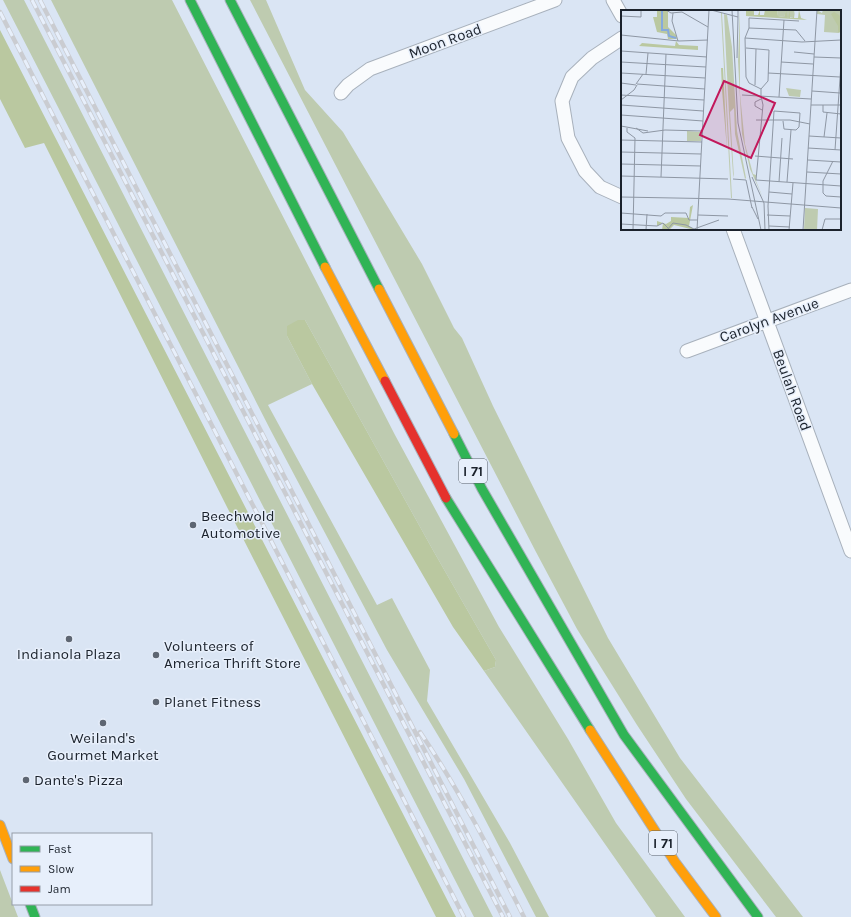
<svg xmlns="http://www.w3.org/2000/svg" width="851" height="917" font-family="Karla,sans-serif">
<style>
.green{fill:#becbb0}
.forest{fill:#bac8a0}
.lines{fill:none;stroke-linecap:round;stroke-linejoin:round}
.street-casing{stroke:#a8b1bc;stroke-width:15}
.fast-casing{stroke:#a8b1bc;stroke-width:11}
.slow-casing{stroke:#a8b1bc;stroke-width:11}
.jam-casing{stroke:#a8b1bc;stroke-width:11}
.street{stroke:#f9fbfd;stroke-width:13}
.fast{stroke:#30b455;stroke-width:9}
.slow{stroke:#ff9f0a;stroke-width:9}
.jam{stroke:#e5322d;stroke-width:9}
.rail-casing{stroke:#caccd1;stroke-width:4.5}
.rail{stroke:#e7effb;stroke-width:3;stroke-dasharray:9;stroke-linecap:butt}
.poi-dot{fill:#5e6672;stroke:#e7effb;stroke-width:1.5}
.labels{text-anchor:middle;dominant-baseline:central;stroke-width:3;stroke-linejoin:round;paint-order:stroke}
.shield{fill:#e7effb;stroke:#58606a;stroke-width:1}
.shield-label{font-size:14px;font-weight:bold;fill:#1b222c}
.street-label{font-size:15px;fill:#1b222c;stroke:#e7effb}
.poi-label{font-size:15px;fill:#1b222c;stroke:#e7effb;text-anchor:start}
.inset-river{fill:none;stroke:#85a9dd;stroke-width:2}
.inset-road{fill:none;stroke:#8e97a4;stroke-width:1}
.view{fill:#c2185b;fill-opacity:0.15;stroke:#c2185b;stroke-width:2}
.inset-edge{fill:none;stroke:#1b222c;stroke-width:2}
</style>
<rect width="100%" height="100%" fill="#dae5f4"/>
<!-- green -->
<path class="green" d="M 3,0 L 24,0 L 493,917 L 474,917 Z
M 51,0 L 172,0 L 395,435 L 499,627 L 568,739 L 616,823 L 685,917 L 656,917 L 484,671 L 495,667 L 496,660 L 434,552 L 305,320 L 287,336 L 312,384 L 268,405 L 377,605 L 392,598 L 430,670 L 427,701 L 510,843 L 549,917 L 536,917 L 464,779 L 387,650 L 271,431 Z
M 250,0 L 266,0 L 305,90 L 343,132 L 422,264 L 454,328 L 462,338 L 493,406 L 608,638 L 680,758 L 803,917 L 776,917 L 686,799 L 637,725 L 577,629 L 536,552 Z
M 0,870 L 18,917 L 0,917 Z"/>
<!-- forest -->
<path class="forest" d="M 0,30 L 456,917 L 436,917 L 228,509 L 44,143 L 25,148 L 0,99 Z
M 298,320 L 305,320 L 434,552 L 496,660 L 495,667 L 484,671 L 453,627 L 312,384 L 287,336 L 287,326 Z"/>
<g class="lines">
<defs>
<path id="street" d="M 613,0 L 622,16
M 622,38 L 592,58 L 572,77 L 562,101 L 568,138 L 585,171 L 600,187 L 622,197
M 341,93 L 348,85 L 370,69 L 555,0
M 733,229 L 851,551
M 687,351 L 851,290"/>
<path id="fast" d="M 190,0 L 325,267
M 230,0 L 379,289
M 454,434 L 482,489 L 624,735 L 758,917
M 446,498 L 590,730
M 30,904 L 35,917"/>
<path id="slow" d="M 325,267 L 385,381
M 379,289 L 454,434
M 590,730 L 675,862 L 716,917
M 0,825 L 13,859"/>
<path id="jam" d="M 385,381 L 446,498"/>
</defs>
<!-- street casing -->
<use href="#street" class="street-casing"/>
<!-- fast casing -->
<use href="#fast" class="fast-casing"/>
<!-- slow casing -->
<use href="#slow" class="slow-casing"/>
<!-- jam casing -->
<use href="#jam" class="jam-casing"/>
<!-- street -->
<use href="#street" class="street"/>
<!-- fast -->
<use href="#fast" class="fast"/>
<!-- slow -->
<use href="#slow" class="slow"/>
<!-- jam -->
<use href="#jam" class="jam"/>
<defs>
<path id="rail" d="M 32,0 L 503,917
M 40,0 L 510,917
M 0,12 L 464,917
M 420,732 C 460,791 492,854 524,917"/>
</defs>
<!-- rail casing -->
<use href="#rail" class="rail-casing"/>
<!-- rail -->
<use href="#rail" class="rail"/>
</g>
<!-- markers -->
<g class="poi-dot">
<circle cx="193" cy="525" r="4"/>
<circle cx="69" cy="639" r="4"/>
<circle cx="156" cy="655" r="4"/>
<circle cx="156" cy="702" r="4"/>
<circle cx="103" cy="723" r="4"/>
<circle cx="26" cy="780" r="4"/>
</g>
<g class="labels">
<!-- shield labels -->
<g class="shield">
<rect x="459" y="459" width="28" height="24" rx="3"/>
<rect x="649" y="831" width="28" height="24" rx="3"/>
</g>
<g class="shield-label">
<text x="473" y="471">I 71</text>
<text x="663" y="843">I 71</text>
</g>
<!-- street labels -->
<g class="street-label">
<text transform="translate(445 41) rotate(-20)">Moon Road</text>
<text transform="translate(769 320) rotate(-20)">Carolyn Avenue</text>
<text transform="translate(792 390) rotate(70)">Beulah Road</text>
</g>
<!-- poi labels -->
<g class="poi-label">
<text x="201" y="516">Beechwold<tspan x="201" dy="17">Automotive</tspan></text>
<text x="164" y="646">Volunteers of<tspan x="164" dy="17">America Thrift Store</tspan></text>
<text x="69" y="654" text-anchor="middle">Indianola Plaza</text>
<text x="164" y="702">Planet Fitness</text>
<text x="103" y="738" text-anchor="middle">Weiland's<tspan x="103" dy="17">Gourmet Market</tspan></text>
<text x="34" y="780">Dante's Pizza</text>
</g>
</g>
<!-- overview -->
<g transform="translate(621 10)">
<rect width="220" height="220" fill="#dae5f4"/>
<path d="M 119,0 L 119,84 L 124,134 L 132,164 L 135,165 L 135,171 L 142,188 L 129,159 L 121,124 L 117,51 ZM 156,0 L 173,0 L 173,8 L 165,7 L 165,1 L 163,7 L 157,6 ZM 196,0 L 201,3 L 202,0 L 220,1 L 220,6 L 216,5 L 218,23 L 203,22 L 204,5 L 196,4 ZM 100,3 L 101,3 L 111,188 L 110,188 ZM 103,4 L 106,5 L 111,37 L 116,121 L 125,168 L 124,169 L 114,124 L 113,98 L 109,102 L 113,168 L 112,164 L 108,104 ZM 165,78 L 180,80 L 179,87 L 168,86 ZM 66,121 L 80,122 L 80,131 L 66,131 ZM 184,198 L 197,199 L 196,220 L 183,220 Z" fill="#becbb0"/>
<path d="M 36,0 L 47,0 L 47,17 L 55,25 L 56,29 L 47,29 L 46,24 L 36,22 L 32,7 L 36,7 ZM 125,0 L 133,1 L 133,5 L 137,5 L 139,0 L 139,5 L 143,5 L 144,0 L 156,0 L 157,6 L 163,7 L 165,0 L 167,8 L 169,0 L 169,8 L 172,8 L 174,0 L 173,8 L 177,8 L 178,0 L 180,8 L 186,10 L 125,6 ZM 213,2 L 220,6 L 220,23 L 217,22 L 217,16 L 210,4 ZM 55,31 L 58,35 L 77,36 L 77,40 L 18,36 L 21,33 L 54,36 ZM 100,58 L 102,58 L 106,139 L 101,80 ZM 72,195 L 68,216 L 74,220 L 53,215 L 48,220 L 41,220 L 42,213 L 36,216 L 36,211 L 45,214 L 50,211 L 50,207 L 68,208 L 69,197 Z" fill="#bac8a0"/>
<path class="inset-river" d="M 41,0 L 41,20 L 47,20 L 48,26 L 55,28"/>
<path class="inset-road" d="M 45,0 L 50,3 L 61,2 L 87,17M 90,0 L 117,7 L 117,0M 111,0 L 117,113 L 140,220M 52,3 L 51,11 L 57,31M 0,6 L 20,7 L 20,0M 128,18 L 124,28 L 125,67 L 128,73 L 140,79 L 140,86M 128,18 L 175,20 L 184,31M 128,18 L 128,8 L 178,11M 0,25 L 58,31 L 87,30M 124,28 L 181,32 L 220,30M 125,38 L 148,40 L 147,71 L 140,79M 0,41 L 86,47M 173,42 L 193,44M 193,47 L 220,48M 116,48 L 117,7M 0,52 L 85,57M 160,52 L 192,54M 0,63 L 84,68M 147,63 L 219,67M 25,64 L 27,43M 0,73 L 15,75M 15,74 L 22,64M 16,74 L 84,79M 134,75 L 135,39M 191,81 L 219,83M 0,85 L 83,90M 121,85 L 190,89M 140,86 L 142,95 L 135,170 L 220,176M 158,87 L 163,10M 140,89 L 134,92 L 134,96 L 141,100M 0,90 L 13,80 L 16,75M 0,95 L 82,101M 190,95 L 220,95M 202,95 L 202,102 L 220,104M 0,105 L 82,111M 135,110 L 169,110 L 189,114M 0,116 L 27,121M 6,118 L 6,122 L 14,128 L 12,220M 15,118 L 22,123 L 44,120 L 81,121M 188,126 L 220,128M 203,127 L 206,103M 0,130 L 81,132M 187,138 L 220,140M 214,140 L 220,54M 0,142 L 80,144M 134,146 L 172,149M 187,150 L 220,152M 212,151 L 202,171 L 202,183 L 205,186 L 220,187M 0,154 L 80,156M 186,162 L 220,164M 0,166 L 107,169M 40,167 L 45,44M 131,167 L 143,193 L 144,220M 112,169 L 125,170 L 131,198M 158,172 L 161,128M 166,172 L 170,120M 148,182 L 171,184M 0,187 L 107,189 L 220,198M 131,197 L 137,209M 0,203 L 40,206 L 44,203 L 65,203 L 68,210 L 76,210M 77,205 L 107,206M 146,205 L 169,206M 0,214 L 36,216 L 42,213 L 47,218M 148,216 L 169,217M 25,220 L 26,204M 46,220 L 52,213 L 65,215 L 73,219 L 98,210M 76,220 L 88,0M 148,220 L 147,196 L 153,101 L 179,103 L 178,117 L 175,120 L 163,119 L 162,111M 168,220 L 172,173M 182,220 L 196,0M 201,220 L 204,209 L 220,209"/>
<path class="view" d="M 103,71 L 154,93 L 130,148 L 79,125 Z"/>
<rect width="220" height="220" class="inset-edge"/>
</g>
<!-- legend -->
<rect x="12" y="833" width="140" height="72" fill="#e7effb" stroke="#959da8"/>
<rect x="20" y="846" width="20" height="6" fill="#30b455" stroke="#959da8"/>
<text x="48" y="853" font-size="12" fill="#1b222c">Fast</text>
<rect x="20" y="866" width="20" height="6" fill="#ff9f0a" stroke="#959da8"/>
<text x="48" y="873" font-size="12" fill="#1b222c">Slow</text>
<rect x="20" y="886" width="20" height="6" fill="#e5322d" stroke="#959da8"/>
<text x="48" y="893" font-size="12" fill="#1b222c">Jam</text>
</svg>
